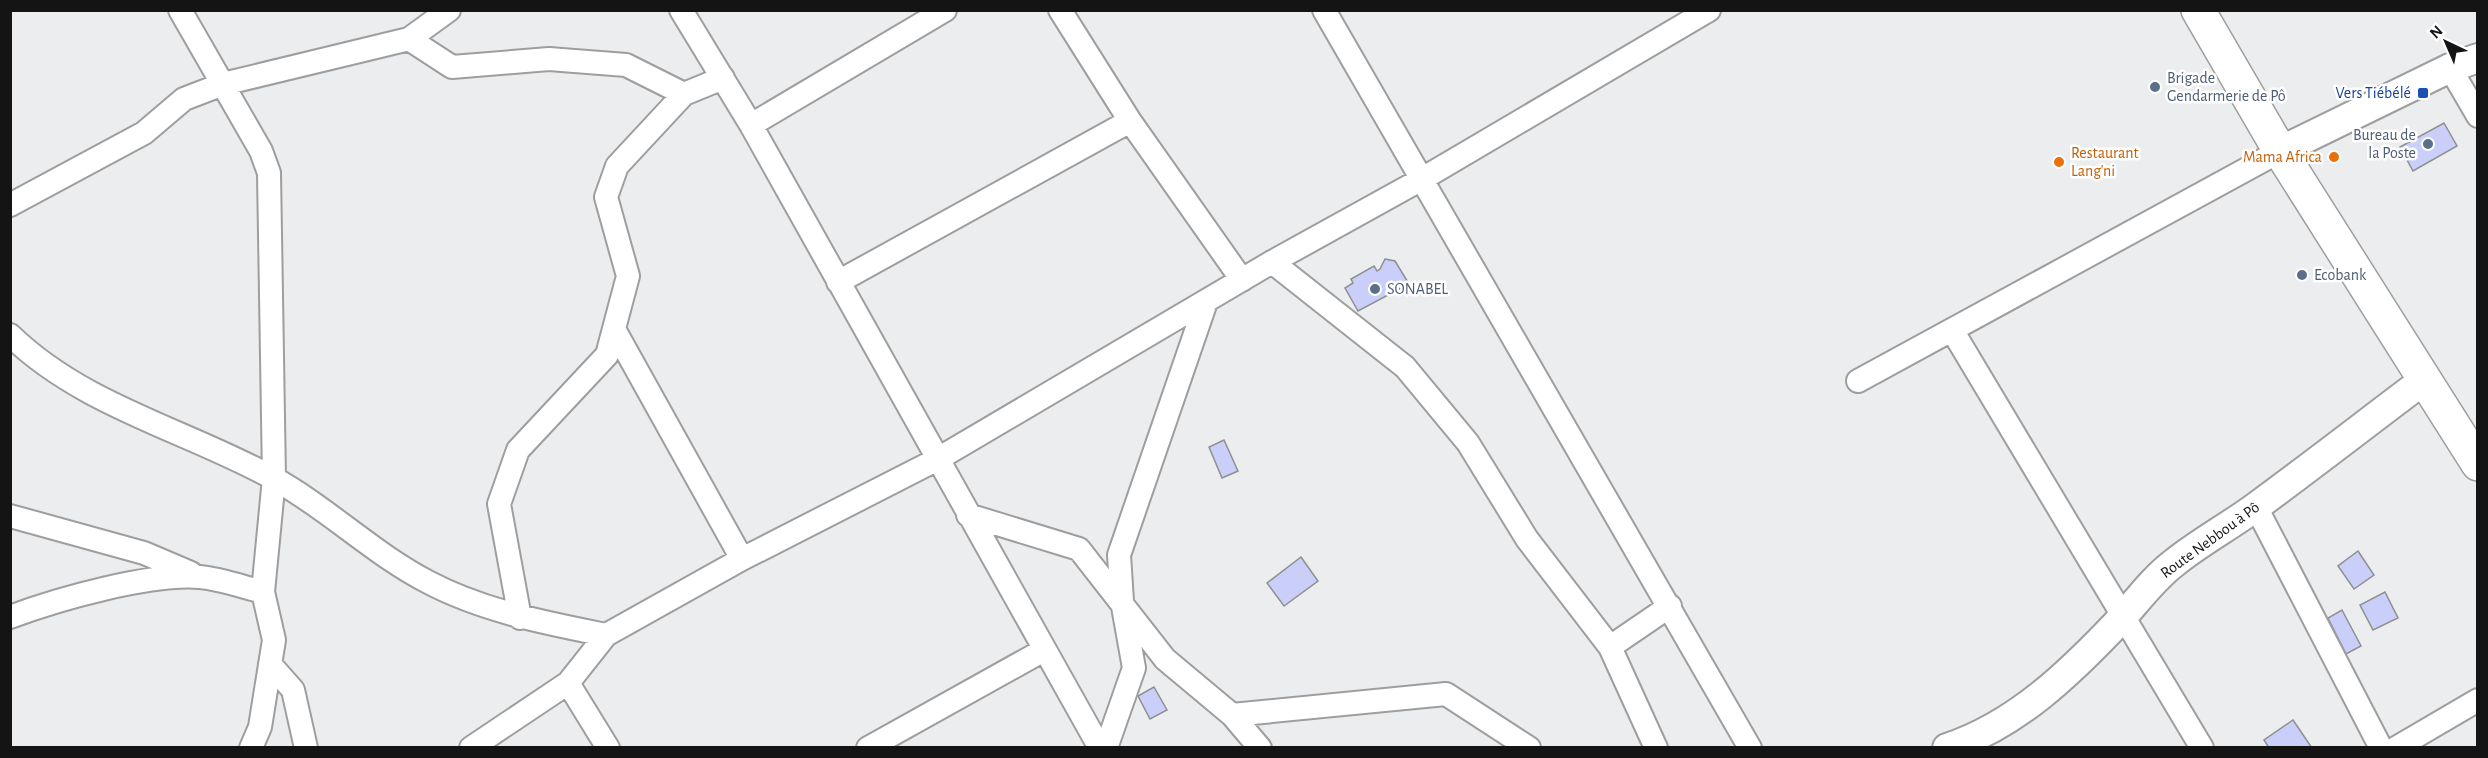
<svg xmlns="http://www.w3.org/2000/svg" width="2488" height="758" font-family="'Alegreya Sans',sans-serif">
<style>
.building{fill:#cacffa;stroke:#8f8f90;stroke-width:1.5}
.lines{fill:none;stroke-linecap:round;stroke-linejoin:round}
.minor-casing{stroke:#9e9e9f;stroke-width:26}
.major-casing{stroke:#9e9e9f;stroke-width:32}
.highway-casing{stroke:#9e9e9f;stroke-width:36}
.minor{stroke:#fff;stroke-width:22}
.major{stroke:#fff;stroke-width:28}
.highway{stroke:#fff;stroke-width:33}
.service-dot{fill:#5c6f8a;stroke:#fff;stroke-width:2}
.transit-dot{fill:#1a4fb4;stroke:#fff;stroke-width:2}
.food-dot{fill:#e8710a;stroke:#fff;stroke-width:2}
.labels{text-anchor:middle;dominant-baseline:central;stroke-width:5;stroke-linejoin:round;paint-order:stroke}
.service-label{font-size:16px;fill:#4e5e75;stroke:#fff;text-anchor:start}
.transit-label{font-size:16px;fill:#164399;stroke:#fff;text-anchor:end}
.food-label{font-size:16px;fill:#c56008;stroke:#fff;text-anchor:start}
.street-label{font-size:16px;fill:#141415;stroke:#fff}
</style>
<rect width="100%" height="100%" fill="#ecedee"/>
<!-- building -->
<path class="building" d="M 2444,123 L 2457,146 L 2413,171 L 2400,147 Z
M 1385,259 L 1395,261 L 1409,284 L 1358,311 L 1345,288 L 1353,283 L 1351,279 L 1374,266 L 1377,271 L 1380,269 Z
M 1224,440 L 1238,471 L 1222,478 L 1209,447 Z
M 2358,551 L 2374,575 L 2354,589 L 2338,566 Z
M 1301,557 L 1318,581 L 1284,606 L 1267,583 Z
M 2385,592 L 2398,618 L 2373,630 L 2360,605 Z
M 2342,610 L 2361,646 L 2346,654 L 2328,618 Z
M 1154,687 L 1167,710 L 1150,719 L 1138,696 Z
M 2293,720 L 2312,748 L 2269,748 L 2264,740 Z"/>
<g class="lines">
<defs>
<path id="minor" d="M 180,10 L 261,151 L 269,173 L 274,478 L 263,592 L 274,640 L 260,727 L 251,748
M 681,10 L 751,125 L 1100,748
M 1060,10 L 1130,121 L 1242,280
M 1324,10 L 1750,748
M 409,39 L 452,67 L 549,59 L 626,65 L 684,94
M 2450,68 L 2478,116
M 751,125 L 945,10
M 10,205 L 144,133 L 184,99 L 223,84 L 409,39 L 449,10
M 1272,262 L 1405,367 L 1468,443 L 1527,539 L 1610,647
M 838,282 L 1130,121
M 614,329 L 742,559
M 1952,330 L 2202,748
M 10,335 C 83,406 186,430 273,478 C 326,507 375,555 428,582 C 483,611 546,623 606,635 L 742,559 L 936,460 L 1272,262 L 1422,179 L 1709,10
M 1858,381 L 2280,151
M 2256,507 L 2381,748
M 968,515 L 1079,549 L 1165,659 L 1232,715 L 1446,694 L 1529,748
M 10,516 L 144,553 L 191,573
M 10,617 C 58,599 150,573 200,577 C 221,579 243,587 263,592
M 520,618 L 499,504 L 518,450 L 607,355 L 628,276 L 606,197 L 617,166 L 684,94 L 723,78
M 270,664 L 293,690 L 306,748
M 568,683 L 608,748
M 1232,715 L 1260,748
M 471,748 L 568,683 L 606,635
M 868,748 L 1044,650
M 1106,748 L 1134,668 L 1122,601 L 1119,555 L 1206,302
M 1656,748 L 1610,647 L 1670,606
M 2396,748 L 2478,700"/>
<path id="major" d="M 2280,151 L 2450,68 L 2478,58
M 1947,748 C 2017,725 2071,672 2121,619 C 2138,600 2153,579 2174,563 C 2200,542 2230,526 2257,506 C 2313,465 2368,422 2424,380"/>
<path id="highway" d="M 2198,10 L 2280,151 L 2478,464"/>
</defs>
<!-- minor casing -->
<use href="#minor" class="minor-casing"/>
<!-- major casing -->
<use href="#major" class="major-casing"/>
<!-- highway casing -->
<use href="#highway" class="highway-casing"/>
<!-- minor -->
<use href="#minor" class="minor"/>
<!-- major -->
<use href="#major" class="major"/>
<!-- highway -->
<use href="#highway" class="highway"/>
</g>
<!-- markers -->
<g class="service-dot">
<circle cx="2155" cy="87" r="6"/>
<circle cx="2428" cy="144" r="6"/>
<circle cx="2302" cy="275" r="6"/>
<circle cx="1375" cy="289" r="6"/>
</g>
<rect class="transit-dot" x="2417" y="87" width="12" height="12" rx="3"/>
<g class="food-dot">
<circle cx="2334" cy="157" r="6"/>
<circle cx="2059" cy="162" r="6"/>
</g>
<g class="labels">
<!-- service labels -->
<g class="service-label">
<text x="2167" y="78">Brigade<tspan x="2167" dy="18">Gendarmerie de Pô</tspan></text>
<text x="2416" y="135" text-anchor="end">Bureau de<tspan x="2416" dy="18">la Poste</tspan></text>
<text x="2314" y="275">Ecobank</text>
<text x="1387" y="289">SONABEL</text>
</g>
<!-- transit labels -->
<g class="transit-label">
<text x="2411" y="93">Vers Tiébélé</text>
</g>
<!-- food labels -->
<g class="food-label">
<text x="2071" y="153">Restaurant<tspan x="2071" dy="18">Lang'ni</tspan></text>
<text x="2322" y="157" text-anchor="end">Mama Africa</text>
</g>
<!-- street labels -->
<g class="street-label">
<text transform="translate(2210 540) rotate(-36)">Route Nebbou à Pô</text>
</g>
</g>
<!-- border -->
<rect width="2488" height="758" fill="none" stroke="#141415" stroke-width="24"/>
<!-- north arrow -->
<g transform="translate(2446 42) rotate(316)" stroke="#ffffff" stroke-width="4.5" paint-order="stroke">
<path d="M0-4.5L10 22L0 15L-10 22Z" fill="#141415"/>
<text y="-9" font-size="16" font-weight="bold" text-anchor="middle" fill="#141415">N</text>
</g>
</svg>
